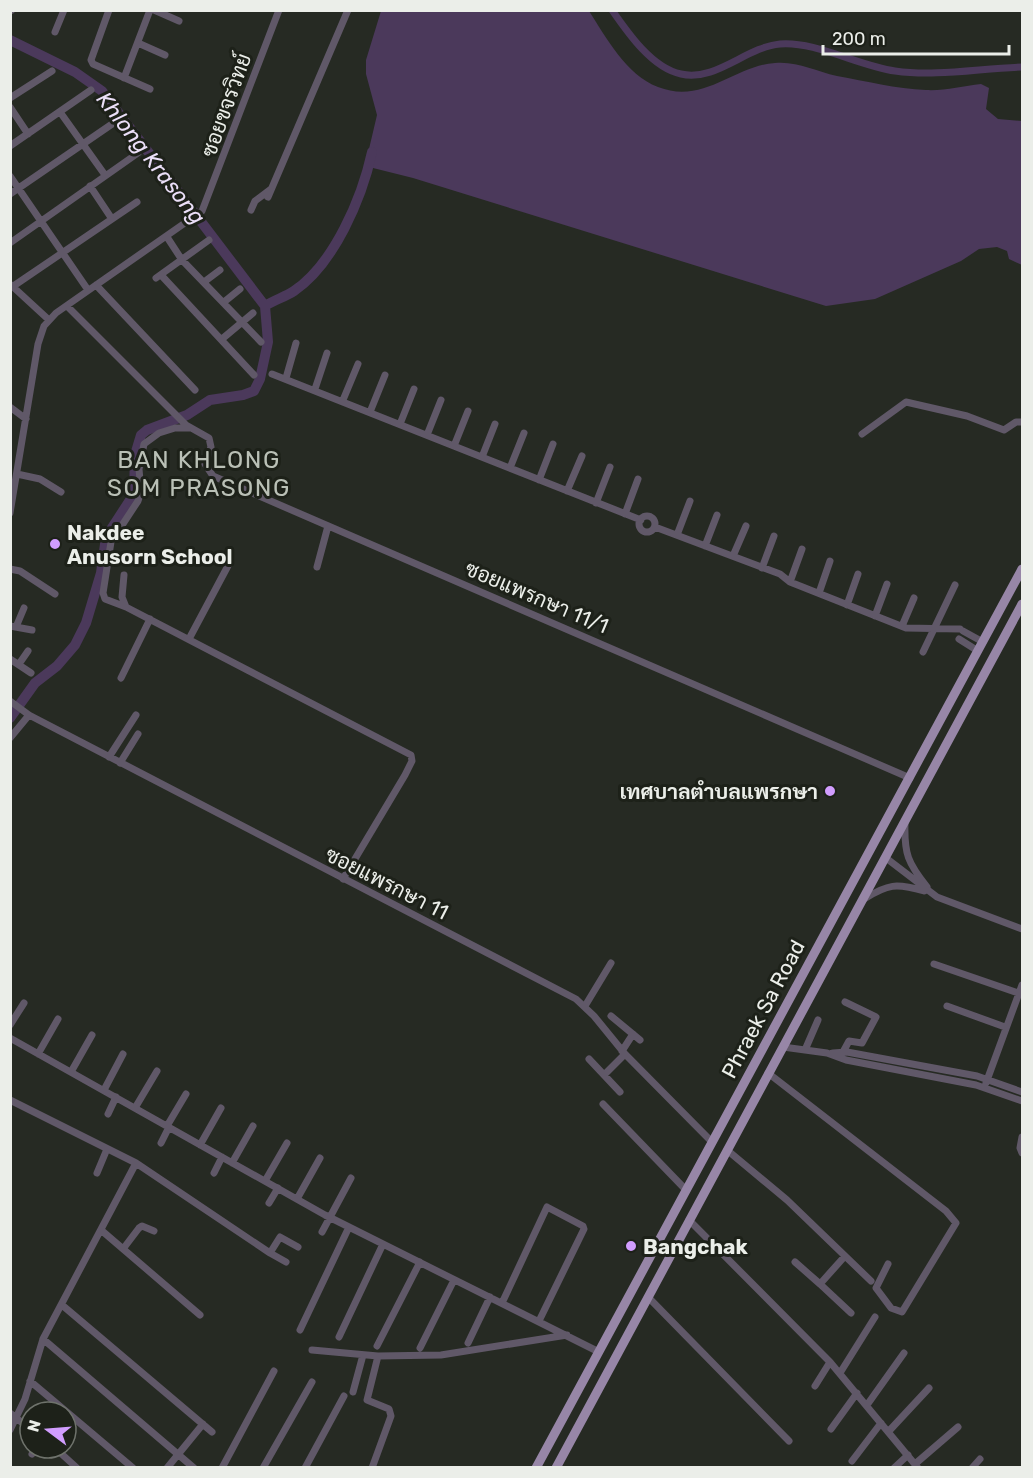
<svg xmlns="http://www.w3.org/2000/svg" width="1033" height="1478" font-family="Rubik,Sarabun,sans-serif">
<style>
.water{fill:#4b395b}
.lines{fill:none;stroke-linecap:round;stroke-linejoin:round}
.canal{stroke:#4b395b;stroke-width:7}
.river{stroke:#4b395b;stroke-width:10}
.minor{stroke:#605868;stroke-width:7}
.major{stroke:#9786a7;stroke-width:9}
.poi-dot{fill:#d19dfe;stroke:#1d2119;stroke-width:2}
.labels{text-anchor:middle;dominant-baseline:central;stroke-width:6;stroke-linejoin:round;paint-order:stroke}
.street-label{font-size:21px;fill:#ebeee9;stroke:#1d2119}
.poi-label{font-size:21px;font-weight:bold;fill:#ebeee9;stroke:#1d2119;text-anchor:start}
.water-label{font-size:22px;font-style:italic;fill:#ebdff8;stroke:#1d2119}
.quarter-label{font-size:24px;letter-spacing:1.5px;fill:#bac0b6;stroke:#1d2119}
</style>
<rect width="100%" height="100%" fill="#262a23"/>
<!-- water -->
<path class="water" d="M 381,11 L 589,11 C 606,37 626,75 658,87 C 704,105 735,65 775,63 C 797,61 815,71 837,76 C 866,81 896,89 926,90 C 944,91 963,86 981,84 L 989,88 L 986,109 L 998,119 L 1022,121 L 1022,265 L 1009,259 L 1007,251 L 997,247 L 979,249 L 961,261 L 875,299 L 826,306 L 413,178 L 365,166 L 377,115 L 366,74 L 366,60 Z"/>
<g class="lines">
<!-- canal -->
<path class="canal" d="M 612,10 C 628,33 652,68 681,74 C 716,82 746,47 780,44 C 815,41 859,66 895,71 C 937,77 981,68 1022,67"/>
<!-- river -->
<path class="river" d="M 10,40 L 75,72 L 102,91 L 265,306
M 265,306 C 274,300 285,297 294,291 C 334,264 362,198 372,152
M 10,718 L 35,683 L 57,666 L 75,645 L 86,623 L 101,573 L 106,537 L 134,494 L 135,455 L 141,435 L 147,430 L 187,415 L 210,400 L 243,395 L 254,391 L 260,379 L 268,342 L 265,306"/>
<!-- minor -->
<path class="minor" d="M 109,10 L 91,60 L 93,64 L 150,89
M 154,10 L 179,21
M 10,11 L 12,10
M 55,32 L 64,10
M 138,43 L 165,55
M 124,78 L 150,10
M 10,98 L 52,71
M 10,107 L 28,134
M 60,112 L 105,175
M 10,146 L 91,90
M 10,176 L 88,290
M 90,186 L 112,219
M 10,194 L 115,122
M 268,197 L 348,10
M 251,210 L 255,201 L 271,189
M 167,237 L 182,260 L 261,342
M 10,243 L 138,153
M 161,275 L 254,375
M 156,278 L 209,240
M 204,282 L 220,270
M 11,285 L 49,320
M 96,285 L 195,390
M 12,287 L 137,202
M 224,302 L 240,289
M 67,306 L 186,425 L 209,438 L 211,447 L 205,464 L 213,476 L 910,778
M 222,339 L 253,313
M 272,374 L 641,520
M 286,378 L 296,343
M 315,389 L 327,353
M 343,400 L 358,364
M 10,407 L 26,419
M 370,412 L 385,375
M 400,424 L 414,389
M 862,434 L 906,402 L 967,416 L 1004,430 L 1016,422 L 1022,422
M 427,435 L 441,400
M 454,446 L 468,411
M 482,457 L 495,424
M 510,468 L 524,433
M 17,474 L 40,479 L 61,492
M 539,480 L 553,444
M 567,491 L 582,456
M 596,503 L 610,467
M 10,513 L 38,344 L 44,326 L 56,313 L 202,211 L 279,10
M 625,514 L 638,479
M639 524a8 8 0 1 1 16 0a8 8 0 1 1-16 0Z
M 655,527 L 780,574 L 790,582 L 906,628 L 960,629
M 677,535 L 690,501
M 705,546 L 717,515
M 733,556 L 746,526
M 317,567 L 328,526
M 762,568 L 774,536
M 10,569 L 20,571 L 55,594
M 124,575 L 122,597 L 126,607 L 411,755 L 412,761 L 405,775 L 343,879
M 790,582 L 802,549
M 819,593 L 830,561
M 847,605 L 858,574
M 126,607 L 105,599 L 103,593 L 111,542 L 138,501 L 141,492 L 139,469 L 144,444 L 159,433 L 175,428 L 190,428
M 875,616 L 887,584
M 10,626 L 32,630
M 902,626 L 914,598
M 16,627 L 24,608
M 963,631 L 983,642
M 189,639 L 230,562
M 959,639 L 978,651
M 923,652 L 955,585
M 10,659 L 31,673
M 19,664 L 28,651
M 121,678 L 150,619
M 10,701 L 29,715 L 576,999 L 594,1016 L 625,1054 L 712,1142
M 10,738 L 29,715
M 109,757 L 136,715
M 120,763 L 138,734
M 905,823 C 904,854 908,863 927,887
M 886,858 L 937,897 L 1022,929
M 864,899 C 888,884 896,883 924,891
M 934,964 L 1018,993
M 585,1006 L 611,963
M 947,1006 L 1005,1027
M 611,1016 L 640,1040
M 10,1025 L 24,1003
M 10,1038 L 325,1215 L 599,1352
M 783,1047 L 827,1053 L 846,1060 L 976,1085 L 1022,1101
M 805,1050 L 818,1020
M 622,1051 L 633,1034
M 843,1052 L 849,1041 L 862,1043 L 876,1017 L 845,1002
M 833,1053 L 847,1052 L 977,1076 L 1022,1092
M 38,1054 L 58,1019
M 589,1059 L 620,1092
M 71,1072 L 92,1035
M 768,1073 L 946,1211 L 956,1223 L 902,1312 L 891,1308 L 876,1288 L 888,1264
M 604,1075 L 625,1054
M 986,1083 L 1022,985
M 104,1090 L 123,1054
M 10,1100 L 136,1163 L 270,1253 L 280,1237 L 298,1247
M 603,1104 L 686,1190
M 135,1108 L 157,1071
M 108,1114 L 116,1097
M 167,1126 L 186,1094
M 1022,1137 L 1020,1148 L 1022,1153
M 161,1143 L 169,1127
M 200,1145 L 221,1108
M 727,1150 L 787,1200 L 871,1281
M 232,1163 L 253,1126
M 97,1173 L 107,1149
M 214,1173 L 222,1157
M 265,1181 L 287,1143
M 297,1199 L 320,1158
M 269,1203 L 278,1188
M 689,1220 L 830,1362 L 918,1468
M 101,1230 L 200,1315
M 322,1232 L 351,1178
M 123,1249 L 139,1228 L 142,1226 L 154,1231
M 270,1253 L 286,1262
M 845,1256 L 820,1284 L 851,1313
M 795,1262 L 820,1284
M 648,1297 L 789,1441
M 502,1303 L 547,1207 L 583,1226 L 584,1229 L 539,1321
M 62,1305 L 212,1432
M 300,1330 L 349,1227
M 339,1337 L 383,1244
M 43,1339 L 194,1468
M 468,1343 L 490,1297
M 377,1346 L 420,1262
M 420,1348 L 454,1280
M 312,1350 L 378,1356
M 840,1373 L 875,1317
M 30,1381 L 133,1468
M 815,1386 L 830,1362
M 353,1392 L 363,1355
M 867,1405 L 904,1353
M 10,1413 L 30,1429
M 831,1429 L 857,1393
M 10,1430 L 25,1399 L 43,1339 L 136,1163
M 889,1431 L 929,1388
M 55,1448 L 77,1468
M 32,1454 L 36,1448
M 852,1461 L 881,1423
M 915,1464 L 958,1427
M 167,1468 L 203,1424
M 222,1468 L 274,1371
M 263,1468 L 312,1382
M 305,1468 L 344,1396
M 372,1468 L 391,1416 L 389,1409 L 367,1400 L 378,1356 L 441,1355 L 567,1335
M 894,1468 L 908,1455
M 972,1468 L 980,1459"/>
<!-- major -->
<path class="major" d="M 536,1468 L 1022,569
M 556,1468 L 1022,604"/>
</g>
<!-- markers -->
<g class="poi-dot">
<circle cx="55" cy="544" r="6"/>
<circle cx="830" cy="791" r="6"/>
<circle cx="631" cy="1246" r="6"/>
</g>
<g class="labels">
<!-- street labels -->
<g class="street-label">
<text transform="translate(226 105) rotate(-70)">ซอยขจรวิทย์</text>
<text transform="translate(537 597) rotate(23)">ซอยแพรกษา 11/1</text>
<text transform="translate(387 883) rotate(27)">ซอยแพรกษา 11</text>
<text transform="translate(763 1009) rotate(-62)">Phraek Sa Road</text>
</g>
<!-- poi labels -->
<g class="poi-label">
<text x="67" y="532">Nakdee<tspan x="67" dy="24">Anusorn School</tspan></text>
<text x="818" y="791" text-anchor="end">เทศบาลตำบลแพรกษา</text>
<text x="643" y="1246">Bangchak</text>
</g>
<!-- water labels -->
<g class="water-label">
<text transform="translate(151 158) rotate(52)">Khlong Krasong</text>
</g>
<!-- quarter labels -->
<g class="quarter-label">
<text x="199" y="460">BAN KHLONG<tspan x="199" dy="28">SOM PRASONG</tspan></text>
</g>
</g>
<!-- border -->
<rect width="1033" height="1478" fill="none" stroke="#ebeee9" stroke-width="24"/>
<!-- north arrow -->
<g transform="translate(48 1430) rotate(286)"><circle r="28" fill="#1d2119" stroke="#6f736c" stroke-width="1.5"/>
<path d="M0-4.5L10 22L0 15L-10 22Z" fill="#d19dfe"/>
<text y="-9" font-size="16" font-weight="bold" text-anchor="middle" fill="#ebeee9">N</text>
</g>
<!-- scale -->
<path d="M823 45v9h186v-9" fill="none" stroke="#ebeee9" stroke-width="3"/>
<text x="832" y="45" font-size="18" fill="#ebeee9" stroke="#1d2119" stroke-width="4.5" paint-order="stroke">200 m</text>
</svg>
